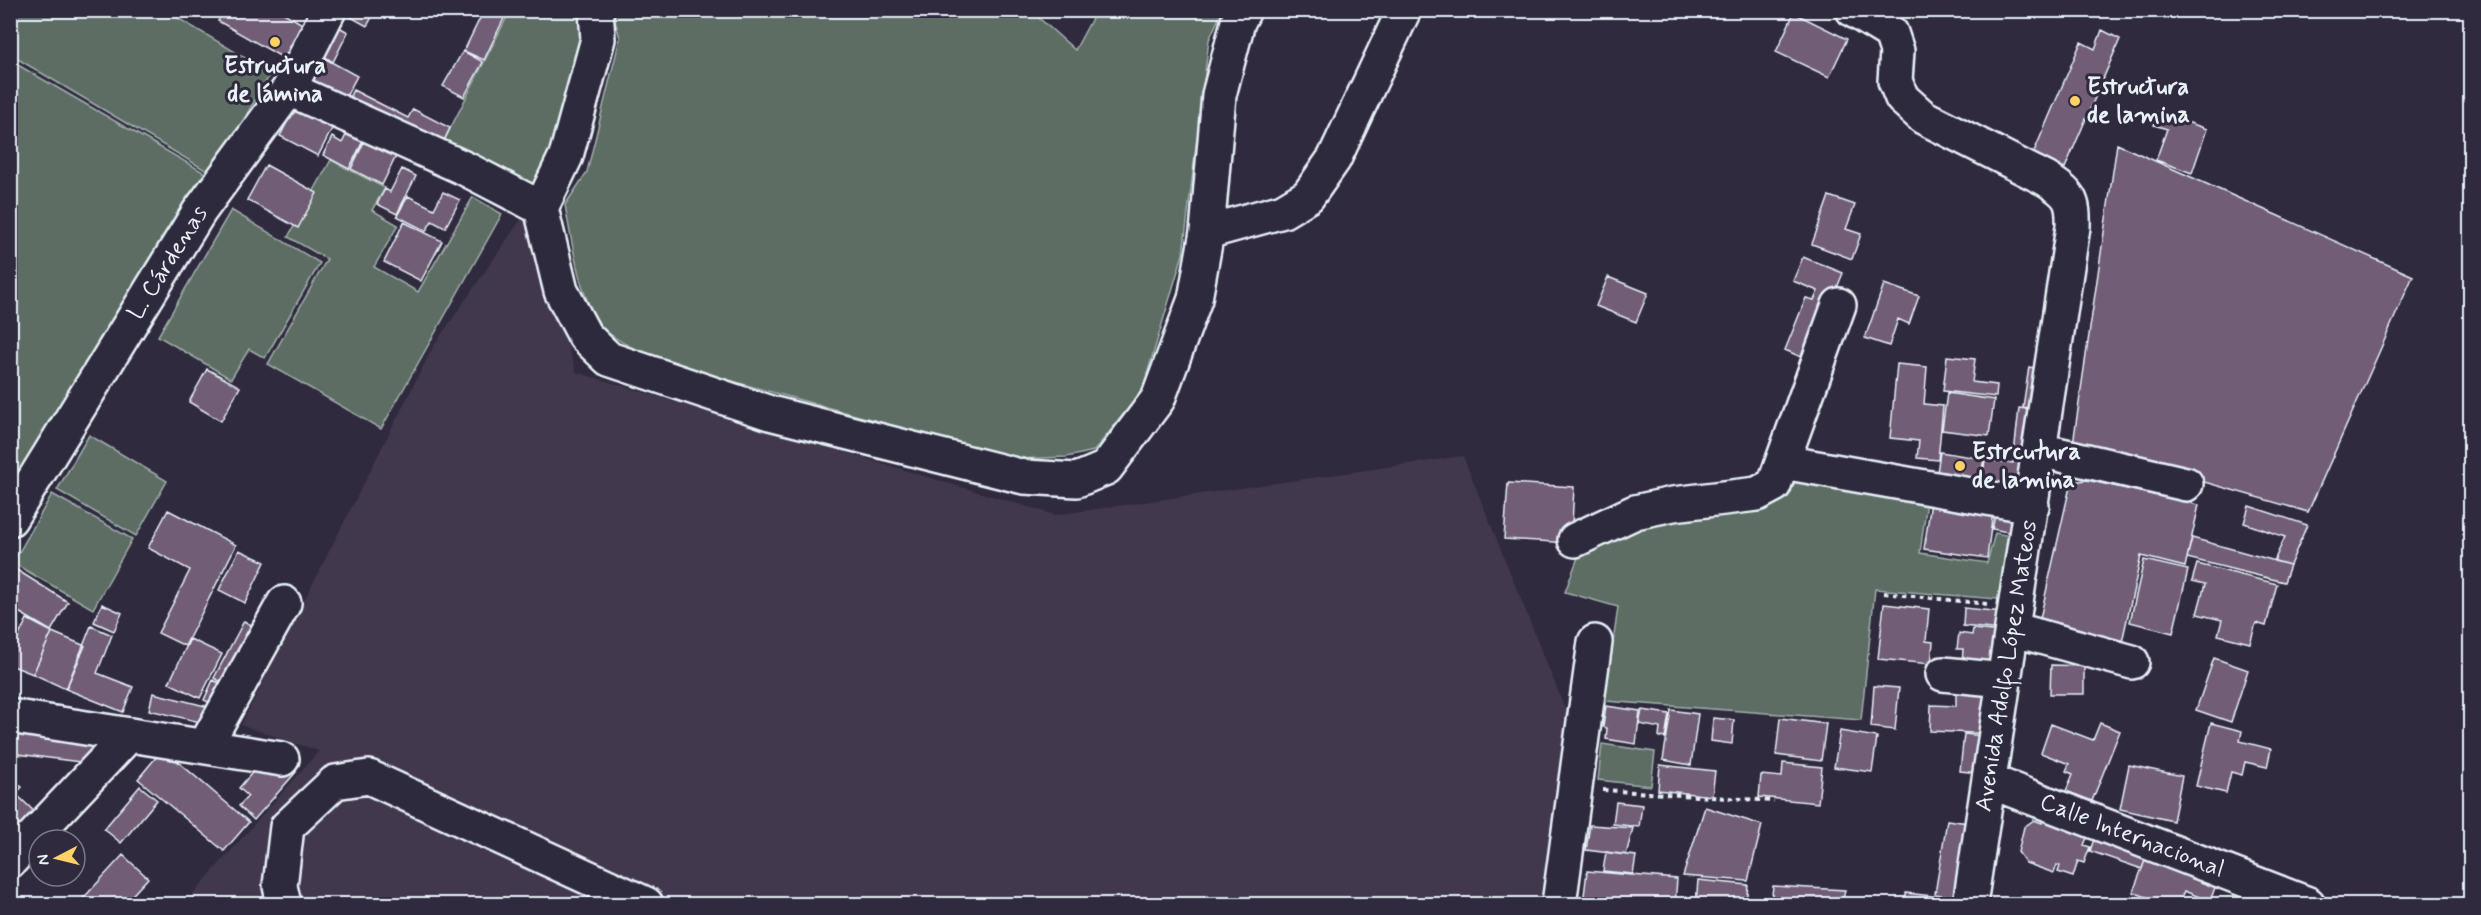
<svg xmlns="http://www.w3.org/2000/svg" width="2481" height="915" font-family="Mynerve,sans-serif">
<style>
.built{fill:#43394e}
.green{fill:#5d6d64;stroke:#a2afae;stroke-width:1.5}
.building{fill:#715d76;stroke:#e8f1f8;stroke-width:1.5}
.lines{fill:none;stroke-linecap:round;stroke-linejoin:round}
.minor-casing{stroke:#e8f1f8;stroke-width:38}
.path{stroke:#e8f1f8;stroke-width:4;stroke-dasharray:4.5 4.5;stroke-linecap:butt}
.minor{stroke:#2f2a3d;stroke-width:33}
.poi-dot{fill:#ffd166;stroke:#2f2a3d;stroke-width:2}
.labels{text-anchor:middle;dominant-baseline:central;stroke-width:6;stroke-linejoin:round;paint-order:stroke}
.poi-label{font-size:24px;font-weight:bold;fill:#e8f1f8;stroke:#2f2a3d;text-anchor:start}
.street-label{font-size:24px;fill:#e8f1f8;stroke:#2f2a3d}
</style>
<rect width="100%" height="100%" fill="#2f2a3d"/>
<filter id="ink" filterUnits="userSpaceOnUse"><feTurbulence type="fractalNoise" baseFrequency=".0167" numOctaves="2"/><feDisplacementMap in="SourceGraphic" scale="12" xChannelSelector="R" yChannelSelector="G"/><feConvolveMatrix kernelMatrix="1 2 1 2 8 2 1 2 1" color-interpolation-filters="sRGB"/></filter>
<g filter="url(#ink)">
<!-- built -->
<path class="built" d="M 526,212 L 576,372 L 1055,515 L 1463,456 L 1570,721 L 1546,904 L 184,904 L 319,751 L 241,725 L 433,347 Z"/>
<!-- green -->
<path class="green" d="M 11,11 L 166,11 L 271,73 L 212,174 L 11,55 Z
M 510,11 L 591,11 L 592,41 L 536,197 L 440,149 Z
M 612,11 L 1031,11 L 1075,50 L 1096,11 L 1222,11 L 1209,40 L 1183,254 L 1142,391 L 1094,451 L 1067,457 L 1016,459 L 655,360 C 639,351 621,343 607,332 C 581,311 571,237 565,205 L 587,172 L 620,38 Z
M 11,61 L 210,176 L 11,508 Z
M 331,160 L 385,188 L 372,210 L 398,225 L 374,267 L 418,292 L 473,197 L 502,214 L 381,429 L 268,364 L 327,259 L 288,237 Z
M 231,210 L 320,263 L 265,358 L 249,349 L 231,379 L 158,336 Z
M 89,435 L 167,481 L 136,536 L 57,490 Z
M 1788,468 L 1927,501 L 1920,553 L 1987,563 L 1995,533 L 2021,538 L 2009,600 L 1875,589 L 1861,720 L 1605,701 L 1618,607 L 1565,592 L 1583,544 Z
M 52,494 L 132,539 L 93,609 L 13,563 Z
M 1602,744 L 1655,752 L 1651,786 L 1598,780 Z"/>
<!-- building -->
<path class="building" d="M 224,10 L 279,10 L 304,25 L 285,59 L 218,21 Z
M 349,10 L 376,10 L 367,26 L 347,15 Z
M 484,10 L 508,10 L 484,60 L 464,51 Z
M 1794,13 L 1847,39 L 1829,77 L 1776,52 Z
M 339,27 L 348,32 L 333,62 L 325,57 Z
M 2102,30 L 2120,39 L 2065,168 L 2033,154 L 2081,42 L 2095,49 Z
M 463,51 L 483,62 L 464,97 L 443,86 Z
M 324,58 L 357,76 L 342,104 L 309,86 Z
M 353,90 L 408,118 L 413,109 L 450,128 L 439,151 L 346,104 Z
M 298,101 L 336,121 L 318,156 L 280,136 Z
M 2158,112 L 2207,129 L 2192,173 L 2156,160 L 2167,129 L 2154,125 Z
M 351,125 L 367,133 L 349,169 L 323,155 L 332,137 L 342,143 Z
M 366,138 L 397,154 L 382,185 L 351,169 Z
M 2117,144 L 2413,276 L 2308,512 L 2073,444 Z
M 266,165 L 317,193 L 298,228 L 247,200 Z
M 402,169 L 416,176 L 397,214 L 377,204 L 385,189 L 390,192 Z
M 443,192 L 460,200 L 445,228 L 432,221 L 426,231 L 397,216 L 408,196 L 434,209 Z
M 1829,196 L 1855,205 L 1846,229 L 1861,234 L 1852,259 L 1812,244 Z
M 404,222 L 442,241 L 421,281 L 384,262 Z
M 1803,257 L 1843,273 L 1808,360 L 1785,350 L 1806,298 L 1814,300 L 1818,291 L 1793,281 Z
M 1608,277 L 1648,293 L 1636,322 L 1596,306 Z
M 1884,284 L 1919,296 L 1909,324 L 1898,319 L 1889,346 L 1865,338 Z
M 1947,356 L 1975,359 L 1972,382 L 1997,385 L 1996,397 L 1943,391 Z
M 1897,364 L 1927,367 L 1924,404 L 1943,406 L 1938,460 L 1917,458 L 1919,441 L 1890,438 Z
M 2029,367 L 2045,370 L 2039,410 L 2023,407 Z
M 207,369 L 240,387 L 221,421 L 189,402 Z
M 1947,393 L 1994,400 L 1989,436 L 1942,430 Z
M 2019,408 L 2042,411 L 2030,487 L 1982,481 L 1985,460 L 2013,463 Z
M 1940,452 L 1984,459 L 1980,480 L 1937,473 Z
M 2087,480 L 2199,505 L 2185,567 L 2141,556 L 2122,642 L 2039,623 L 2071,482 Z
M 1508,483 L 1574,487 L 1571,543 L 1504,539 Z
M 1931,502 L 1993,511 L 1987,558 L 1924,549 Z
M 2249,506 L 2307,525 L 2290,565 L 2274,561 L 2285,537 L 2244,523 Z
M 168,510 L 236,545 L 185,646 L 158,633 L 190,570 L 148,548 Z
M 1996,511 L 2022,517 L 2018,534 L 1992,529 Z
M 2192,538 L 2290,565 L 2284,582 L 2187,558 Z
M 239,550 L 265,562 L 245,603 L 219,590 Z
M 2144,560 L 2188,570 L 2173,633 L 2130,622 Z
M 2197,564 L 2277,584 L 2266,626 L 2256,623 L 2250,643 L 2218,635 L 2222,620 L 2197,614 L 2205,584 L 2192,581 Z
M 12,567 L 68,602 L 51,631 L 10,607 Z
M 102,604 L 122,613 L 114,631 L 94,622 Z
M 1884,604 L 1929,609 L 1926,641 L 1933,642 L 1931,664 L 1878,659 Z
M 1964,608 L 2012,613 L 2010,631 L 1963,626 Z
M 27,619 L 52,632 L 33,674 L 10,665 L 10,654 Z
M 244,621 L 265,633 L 235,690 L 214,678 Z
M 91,626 L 112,635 L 97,673 L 133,687 L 123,712 L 66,689 Z
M 1973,629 L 2010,633 L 2006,670 L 1962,665 L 1963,649 L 1957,649 L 1959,633 L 1972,635 Z
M 52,632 L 85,646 L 66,689 L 33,674 Z
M 190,639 L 222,654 L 200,698 L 169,683 Z
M 2214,658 L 2248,670 L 2231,722 L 2196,710 Z
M 2051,665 L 2084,666 L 2084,694 L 2050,694 Z
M 1956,679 L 2001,682 L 1994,734 L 1930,731 L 1931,705 L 1956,706 Z
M 213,680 L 233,690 L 223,709 L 204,700 Z
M 1874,686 L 1899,688 L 1895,730 L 1871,727 Z
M 153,693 L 221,710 L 213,725 L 149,710 Z
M 1606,706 L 1640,711 L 1636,744 L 1606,739 L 1607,728 L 1603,727 Z
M 1642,710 L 1669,714 L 1665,738 L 1659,737 L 1660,728 L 1639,724 Z
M 1671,710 L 1698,714 L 1691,765 L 1663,760 Z
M 1713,718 L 1734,720 L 1732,744 L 1711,741 Z
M 1780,718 L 1826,724 L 1821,761 L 1776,755 Z
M 2100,723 L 2120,731 L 2092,801 L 2066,791 L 2073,774 L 2066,771 L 2069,764 L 2041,753 L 2051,724 L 2093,740 Z
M 2211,723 L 2242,731 L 2240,741 L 2271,749 L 2267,767 L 2245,762 L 2242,775 L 2231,772 L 2226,793 L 2196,786 Z
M 1840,731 L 1877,737 L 1872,772 L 1834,767 Z
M 10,734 L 106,746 L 88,763 L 10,753 Z
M 1964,734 L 1993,737 L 1988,774 L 1960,771 Z
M 163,749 L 249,822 L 224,851 L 138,779 Z
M 1783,763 L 1822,767 L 1818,803 L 1759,797 L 1761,775 L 1782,777 Z
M 1660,765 L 1715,771 L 1712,796 L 1658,790 Z
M 2129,765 L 2182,776 L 2173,821 L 2120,809 Z
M 257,767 L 296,772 L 254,820 L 239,806 L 248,796 L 239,788 Z
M 10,778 L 22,787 L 12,798 L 10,797 Z
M 140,786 L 157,800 L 121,843 L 104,829 Z
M 16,794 L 41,818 L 26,833 L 10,818 L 10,800 Z
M 1616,802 L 1642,805 L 1639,827 L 1613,824 Z
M 1705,807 L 1762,825 L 1748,881 L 1683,876 Z
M 2044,817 L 2089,833 L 2084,845 L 2090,847 L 2084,863 L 2078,861 L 2073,877 L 2058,872 L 2060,866 L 2057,865 L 2054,873 L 2026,863 L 2018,852 L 2024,827 L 2034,820 L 2042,823 Z
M 10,819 L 26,834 L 10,852 Z
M 1947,820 L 1975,824 L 1964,899 L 1935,894 Z
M 1590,825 L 1633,828 L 1626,855 L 1586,850 Z
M 2096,833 L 2148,851 L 2142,869 L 2090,851 Z
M 2149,850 L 2219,877 L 2210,901 L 2184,891 L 2178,904 L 2165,904 L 2133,892 Z
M 1606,852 L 1636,856 L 1633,874 L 1603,871 Z
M 123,855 L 148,878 L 124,904 L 78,904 Z
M 1587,871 L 1677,879 L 1675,904 L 1583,904 Z
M 1698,880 L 1748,885 L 1746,904 L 1696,904 Z
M 2234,884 L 2246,889 L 2245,904 L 2233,904 Z
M 1773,886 L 1845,890 L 1842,904 L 1771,904 Z
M 1906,893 L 1967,900 L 1967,904 L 1906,904 Z"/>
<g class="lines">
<defs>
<path id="minor" d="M 1853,10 L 1891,33 L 1897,51 L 1895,81 L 1902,98 L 1923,117 L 2046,179 C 2070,194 2074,200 2073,227 L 1970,904
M 289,89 L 466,169 L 541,208 L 566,156 L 598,39 L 596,10
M 541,208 L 561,291 L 585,336 L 609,359 L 770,413 L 1024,477 L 1077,480 L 1106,468 L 1158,399 L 1195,299 L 1207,232 L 1219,95 L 1238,22 L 1244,10
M 1207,232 L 1283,211 L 1308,196 L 1334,159 L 1404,10
M 2040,450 L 2186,484
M 1783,462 L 2032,506
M 10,519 L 199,212 L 289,89 L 329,10
M 1575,540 L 1635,512 L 1673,504 L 1757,494 L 1774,485 L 1839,305
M 2012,629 L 2132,662
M 1943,674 L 2004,680
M 10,716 L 282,759
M 205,746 L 284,603
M 1989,781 L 2308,904
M 10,861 L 128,736
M 284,904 L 280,886 L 287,827 L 335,782 L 369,777 L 646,904
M 1559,904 L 1595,642"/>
</defs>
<!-- minor casing -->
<use href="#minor" class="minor-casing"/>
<!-- path -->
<path class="path" d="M 1884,593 L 1988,604
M 1603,790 L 1774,801"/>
<!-- minor -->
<use href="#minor" class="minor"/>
</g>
</g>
<!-- markers -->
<g class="poi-dot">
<circle cx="275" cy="42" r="6"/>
<circle cx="2075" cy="101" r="6"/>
<circle cx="1960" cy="466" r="6"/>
</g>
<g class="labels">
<!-- poi labels -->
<g class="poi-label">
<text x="275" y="66" text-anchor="middle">Estructura<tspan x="275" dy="28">de lámina</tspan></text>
<text x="2087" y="87">Estructura<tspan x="2087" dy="28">de lamina</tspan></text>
<text x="1972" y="452">Estrcutura<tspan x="1972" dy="28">de lamina</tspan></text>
</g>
<!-- street labels -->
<g class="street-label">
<text transform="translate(168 263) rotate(-58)">L. Cárdenas</text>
<text transform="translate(2007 666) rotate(-81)">Avenida Adolfo López Mateos</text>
<text transform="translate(2132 836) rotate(21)">Calle Internacional</text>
</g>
</g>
<!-- margin -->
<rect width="2481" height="915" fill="none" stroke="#2f2a3d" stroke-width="36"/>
<rect x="18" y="18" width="2445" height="879" fill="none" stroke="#e8f1f8" stroke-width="2" filter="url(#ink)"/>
<!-- north arrow -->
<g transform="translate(57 858) rotate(263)"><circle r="28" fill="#2f2a3d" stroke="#797a88" stroke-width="1.5"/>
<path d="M0-4.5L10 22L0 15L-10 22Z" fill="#ffd166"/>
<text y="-9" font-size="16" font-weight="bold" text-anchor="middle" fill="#e8f1f8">N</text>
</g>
</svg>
